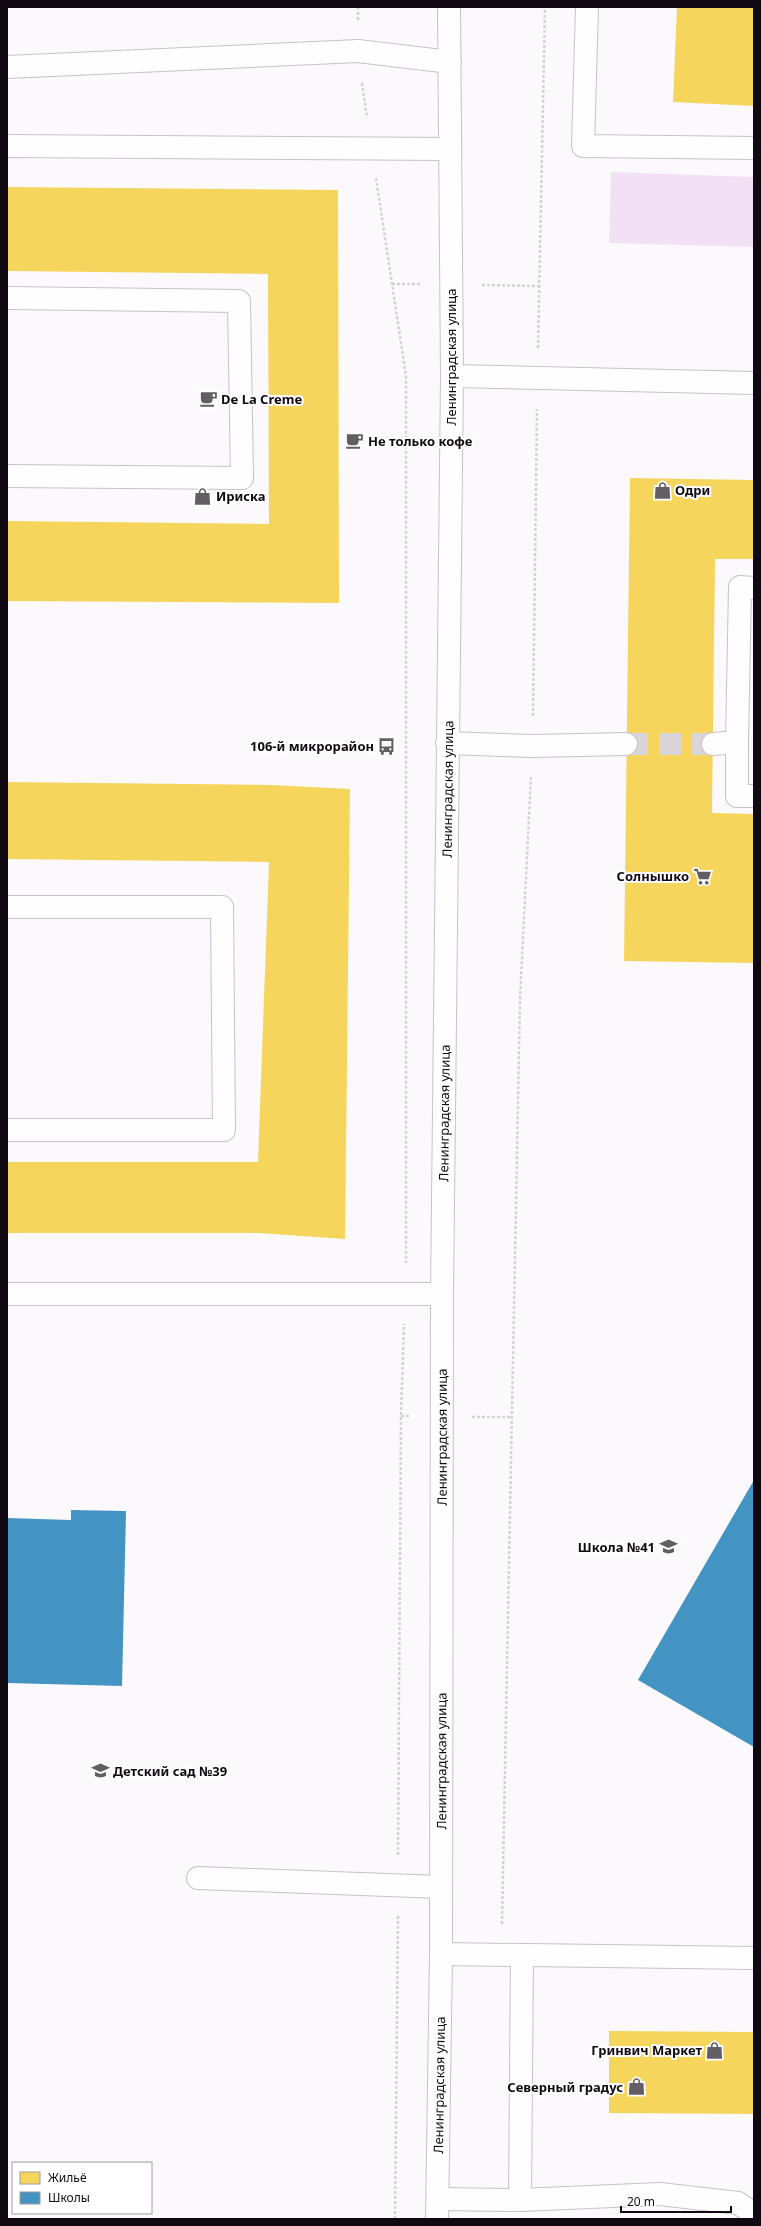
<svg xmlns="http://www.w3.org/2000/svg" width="761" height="2226" font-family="'Noto Sans',sans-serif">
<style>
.green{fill:#f2e1f5}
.homes{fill:#f6d55c}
.schools{fill:#4393c3}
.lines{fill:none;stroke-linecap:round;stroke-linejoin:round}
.minor-tunnel{stroke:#d9d5da;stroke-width:22;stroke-dasharray:22 11;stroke-linecap:butt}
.minor-casing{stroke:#c7c0c8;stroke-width:24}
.path{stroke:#d4d3d4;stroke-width:2.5;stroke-dasharray:3 2;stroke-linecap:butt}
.minor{stroke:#fffeff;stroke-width:22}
.labels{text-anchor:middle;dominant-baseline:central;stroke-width:4;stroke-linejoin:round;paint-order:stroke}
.street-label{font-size:13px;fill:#110912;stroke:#fff}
.poi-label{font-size:13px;font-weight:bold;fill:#110912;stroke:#fff;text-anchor:start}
</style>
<rect width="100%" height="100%" fill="#fcf9fd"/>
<!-- green -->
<path class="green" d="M 611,172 L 754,177 L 754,247 L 609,243 Z"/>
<!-- homes -->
<path class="homes" d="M 677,7 L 754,7 L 754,106 L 673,102 Z
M 7,187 L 338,190 L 339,603 L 7,601 L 7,521 L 269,524 L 268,274 L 7,271 Z
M 630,478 L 754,480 L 754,559 L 715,559 L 712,813 L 754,814 L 754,963 L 624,961 Z
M 7,782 L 271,785 L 350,789 L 345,1239 L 258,1233 L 7,1233 L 7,1162 L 258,1162 L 269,862 L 7,859 Z
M 609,2031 L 754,2032 L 754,2114 L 609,2113 Z"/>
<!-- schools -->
<path class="schools" d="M 754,1480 L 754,1747 L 638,1680 Z
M 71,1510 L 126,1511 L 122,1686 L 7,1683 L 7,1518 L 71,1520 Z"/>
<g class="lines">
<!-- minor-tunnel -->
<path class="minor-tunnel" d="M 626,744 L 713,744"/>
<defs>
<g id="minor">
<path d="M 587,7 L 583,146 L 754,148"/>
<path d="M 7,67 L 358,51 L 450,62"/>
<path d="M 7,146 L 450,149"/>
<path d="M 7,298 L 239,301 L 242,478 L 7,476"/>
<path d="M 452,376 L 754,383"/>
<path d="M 737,742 L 737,796 L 754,796"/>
<path d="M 447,743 L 532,746 L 626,744"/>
<path d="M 713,744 L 737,742 L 740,587 L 754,588"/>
<path d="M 7,907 L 222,907 L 224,1130 L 7,1130"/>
<path d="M 7,1294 L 442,1294"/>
<path d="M 198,1878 L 441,1887"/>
<path d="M 441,1954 L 754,1958"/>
<path d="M 438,2199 L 520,2200 L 660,2194 L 738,2203 L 754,2214"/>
<path d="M 520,2200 L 522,1955"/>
<path id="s1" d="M 437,2219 L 441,1954 L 442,1294 L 452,376 L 449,7"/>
</g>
</defs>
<!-- minor casing -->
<use href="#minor" class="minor-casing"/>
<!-- path -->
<path class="path" d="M 358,7 L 358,20
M 362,83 L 367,118
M 376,178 L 406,376 L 406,1263
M 392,284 L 421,284
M 482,285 L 539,286
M 538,348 L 545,7
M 533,716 L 537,409
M 401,1416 L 411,1416
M 472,1417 L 511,1417
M 398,1855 L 401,1416 L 404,1324
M 502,1924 L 520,999 L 531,777
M 395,2219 L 398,1916"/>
<!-- minor -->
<use href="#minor" class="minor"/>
</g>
<!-- icons -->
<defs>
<symbol id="cafe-bare" viewBox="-9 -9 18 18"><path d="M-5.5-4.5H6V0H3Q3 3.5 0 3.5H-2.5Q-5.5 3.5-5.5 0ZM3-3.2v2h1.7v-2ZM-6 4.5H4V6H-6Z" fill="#635d64" stroke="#fff" stroke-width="2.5" paint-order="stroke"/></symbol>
<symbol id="shop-bare" viewBox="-9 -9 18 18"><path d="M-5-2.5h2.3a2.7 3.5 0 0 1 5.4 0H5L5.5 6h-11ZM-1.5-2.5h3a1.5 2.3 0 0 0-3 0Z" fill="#635d64" stroke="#fff" stroke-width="2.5" paint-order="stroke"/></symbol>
<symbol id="bus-bare" viewBox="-9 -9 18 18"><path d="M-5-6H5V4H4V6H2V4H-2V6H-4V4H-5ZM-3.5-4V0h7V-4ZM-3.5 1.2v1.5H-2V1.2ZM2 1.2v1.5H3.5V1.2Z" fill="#635d64" stroke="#fff" stroke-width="2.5" paint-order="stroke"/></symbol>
<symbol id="supermarket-bare" viewBox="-9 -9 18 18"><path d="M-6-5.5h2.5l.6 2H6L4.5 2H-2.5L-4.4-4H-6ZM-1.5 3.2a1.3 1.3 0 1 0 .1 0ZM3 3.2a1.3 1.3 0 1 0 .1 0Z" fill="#635d64" stroke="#fff" stroke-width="2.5" paint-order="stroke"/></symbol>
<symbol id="school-bare" viewBox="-9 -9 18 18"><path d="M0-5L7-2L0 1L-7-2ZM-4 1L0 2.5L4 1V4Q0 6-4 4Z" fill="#635d64" stroke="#fff" stroke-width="2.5" paint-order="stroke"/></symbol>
</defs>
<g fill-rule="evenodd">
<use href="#cafe-bare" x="196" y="386" width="25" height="25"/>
<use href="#cafe-bare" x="342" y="428" width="25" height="25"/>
<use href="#shop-bare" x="650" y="478" width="25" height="25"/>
<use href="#shop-bare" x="190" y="484" width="25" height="25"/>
<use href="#bus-bare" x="374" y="734" width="25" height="25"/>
<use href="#supermarket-bare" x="690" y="864" width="25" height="25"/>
<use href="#school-bare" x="656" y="1534" width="25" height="25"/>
<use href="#school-bare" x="88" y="1758" width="25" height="25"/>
<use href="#shop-bare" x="702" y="2038" width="25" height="25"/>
<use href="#shop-bare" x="624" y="2074" width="25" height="25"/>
</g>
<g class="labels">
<!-- street labels -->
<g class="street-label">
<text transform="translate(451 357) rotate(-90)">Ленинградская улица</text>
<text stroke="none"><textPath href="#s1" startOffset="1430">Ленинградская улица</textPath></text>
<text stroke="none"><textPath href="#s1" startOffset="1106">Ленинградская улица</textPath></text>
<text stroke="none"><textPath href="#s1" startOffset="782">Ленинградская улица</textPath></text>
<text stroke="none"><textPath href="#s1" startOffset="458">Ленинградская улица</textPath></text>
<text stroke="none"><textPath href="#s1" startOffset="134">Ленинградская улица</textPath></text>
</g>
<!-- poi labels -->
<g class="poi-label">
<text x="221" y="399">De La Creme</text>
<text x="368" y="441">Не только кофе</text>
<text x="675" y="490">Одри</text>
<text x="216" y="496">Ириска</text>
<text x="374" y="746" text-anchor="end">106-й микрорайон</text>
<text x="689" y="876" text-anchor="end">Солнышко</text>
<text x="655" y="1547" text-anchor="end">Школа №41</text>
<text x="113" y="1771">Детский сад №39</text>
<text x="702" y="2050" text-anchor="end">Гринвич Маркет</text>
<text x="623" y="2087" text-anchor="end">Северный градус</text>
</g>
</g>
<!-- border -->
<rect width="761" height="2226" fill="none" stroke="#110912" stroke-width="16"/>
<!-- legend -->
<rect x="12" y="2162" width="140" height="52" fill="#ffffff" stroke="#a09da0"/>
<rect x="20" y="2172" width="20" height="12" fill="#f6d55c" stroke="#a09da0"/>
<text x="48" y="2182" font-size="12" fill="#110912">Жильё</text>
<rect x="20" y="2192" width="20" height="12" fill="#4393c3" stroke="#a09da0"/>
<text x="48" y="2202" font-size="12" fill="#110912">Школы</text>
<!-- scale -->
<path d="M621 2206v6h110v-6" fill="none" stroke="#110912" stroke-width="2"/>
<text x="627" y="2206" font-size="12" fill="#110912" stroke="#ffffff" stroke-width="3" paint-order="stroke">20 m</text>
</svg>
